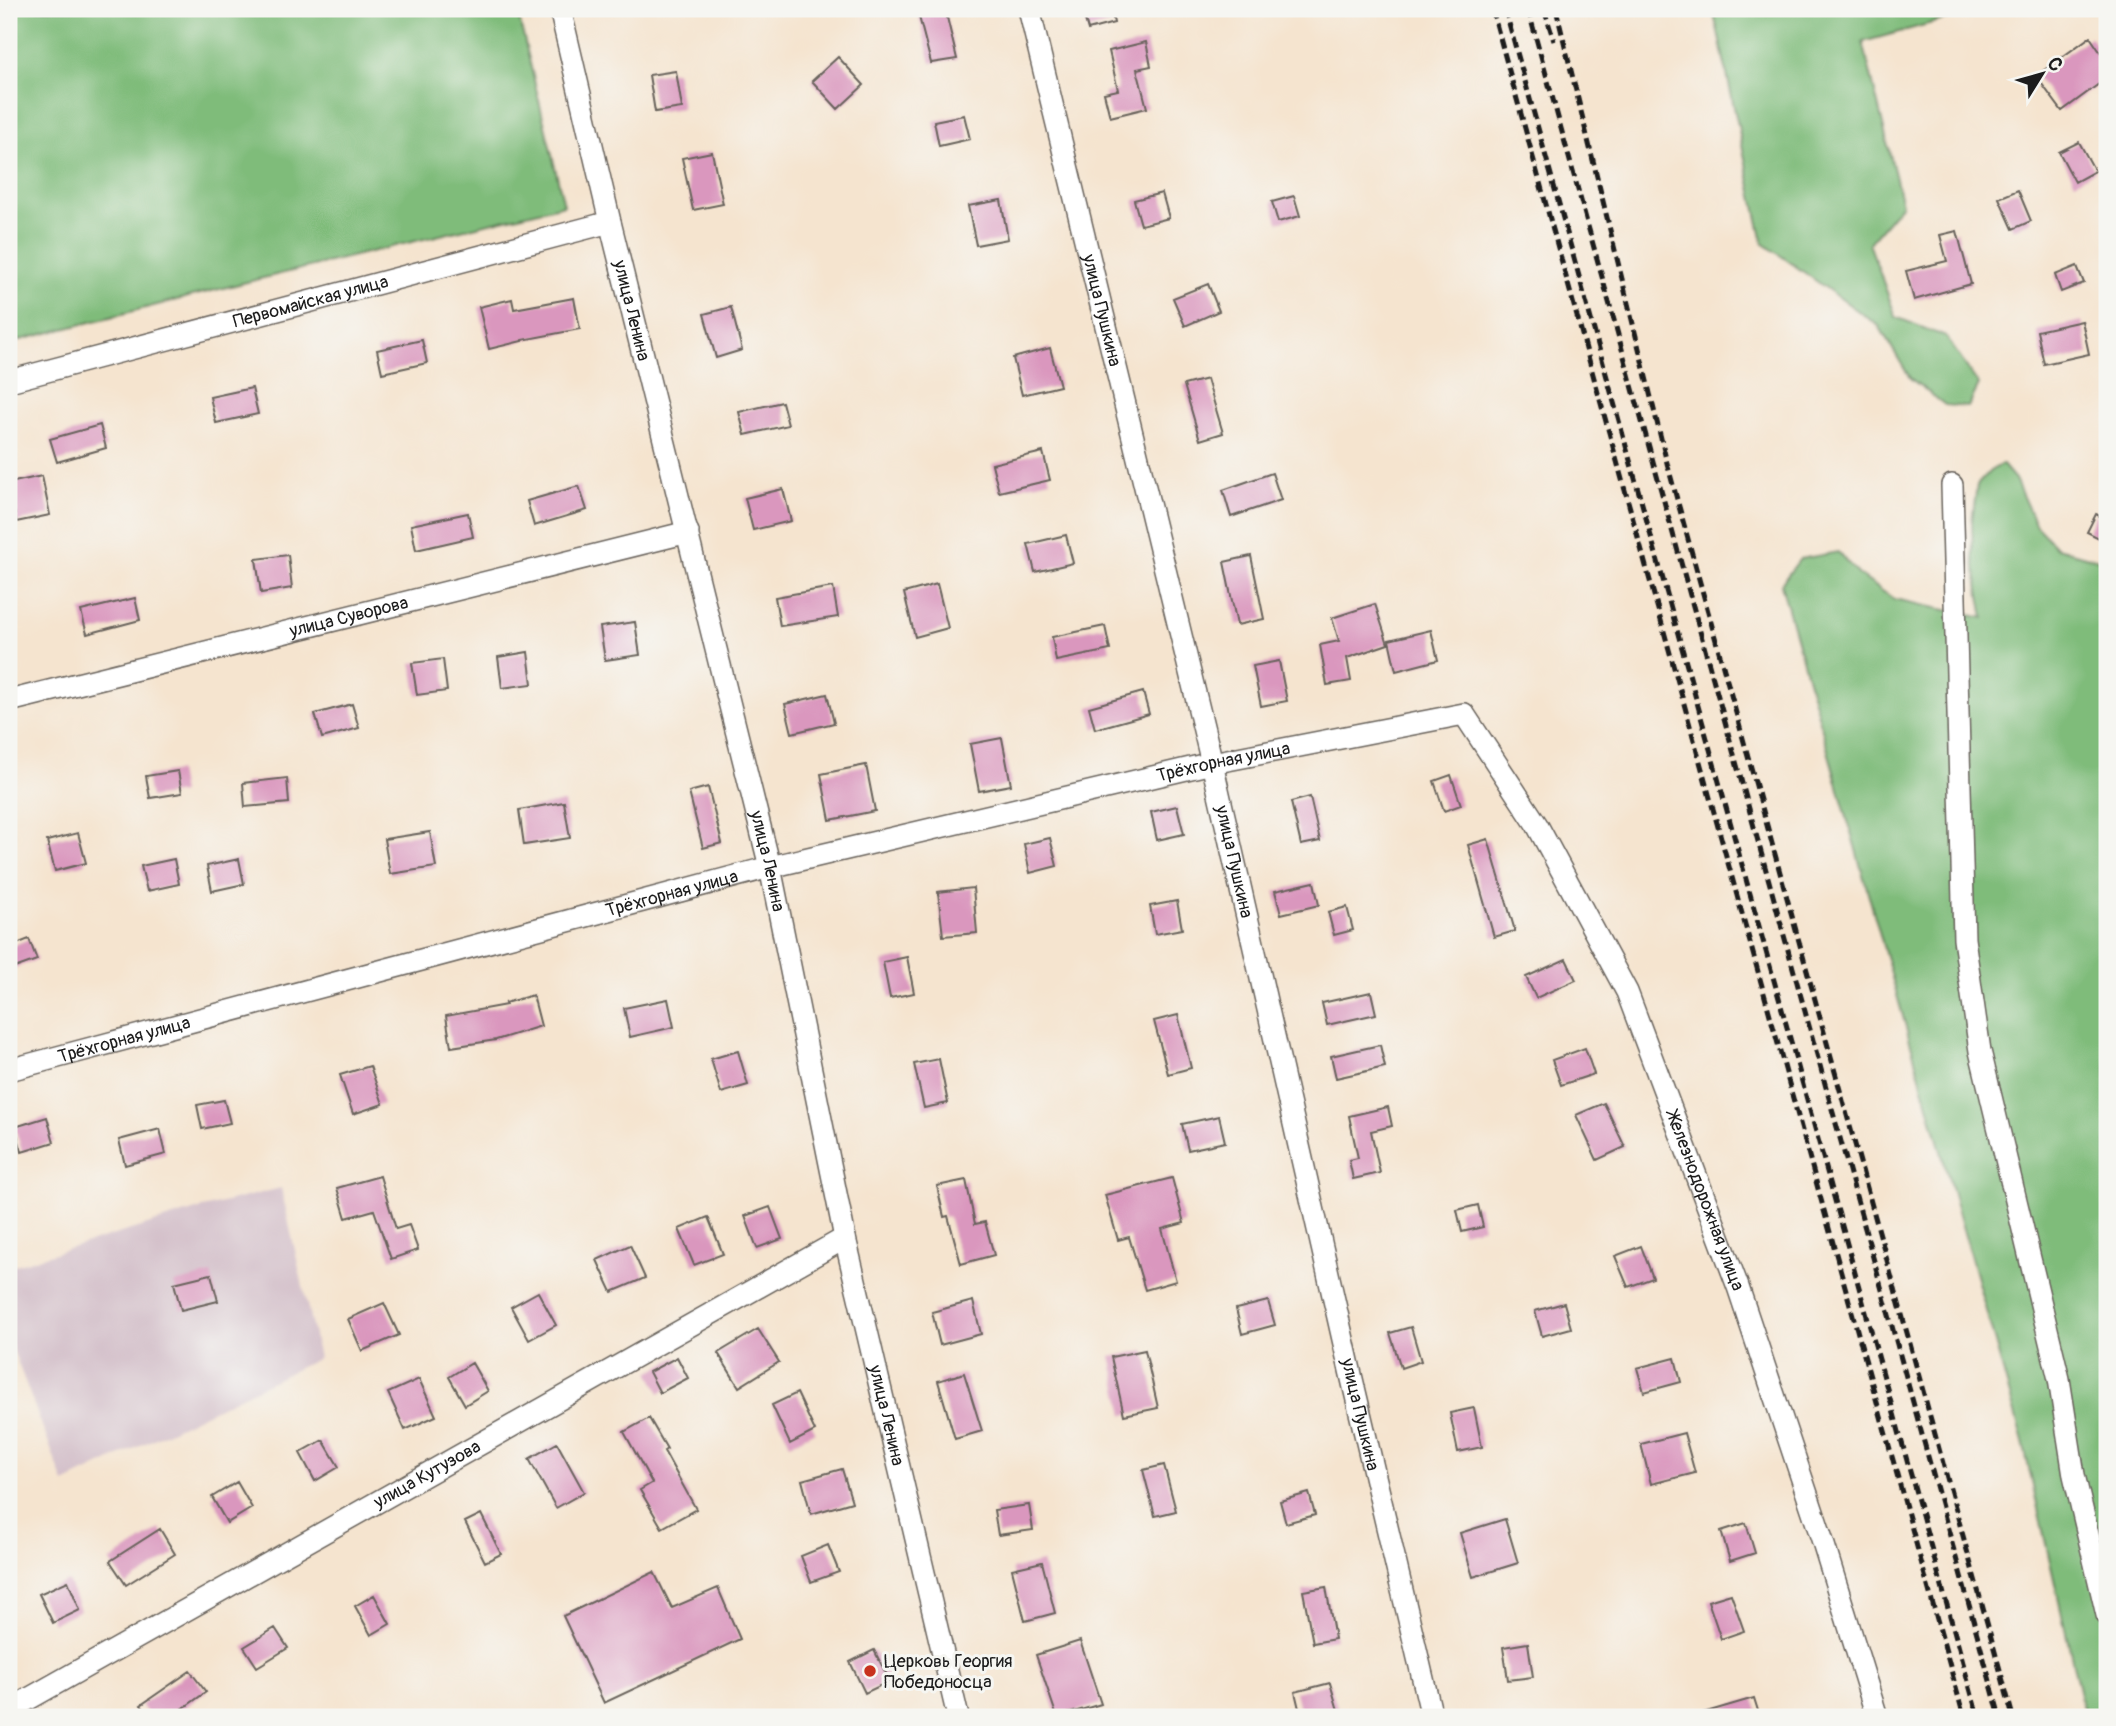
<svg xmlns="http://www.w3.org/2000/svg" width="2116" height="1726" font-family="Pangolin,sans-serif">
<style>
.industrial{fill:#d2bdc8}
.forest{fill:#7fbc7a;stroke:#4e6c4b;stroke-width:2}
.building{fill:#da97be}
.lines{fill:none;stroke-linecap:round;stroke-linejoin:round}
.street-casing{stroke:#68625b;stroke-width:24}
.street{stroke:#fff;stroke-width:21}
.rail{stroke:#1c1c1c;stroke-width:5;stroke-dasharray:10 5;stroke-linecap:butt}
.poi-dot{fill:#c8321e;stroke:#f6f6f2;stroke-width:2.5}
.labels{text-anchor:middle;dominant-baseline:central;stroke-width:6;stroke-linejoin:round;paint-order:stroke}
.street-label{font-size:18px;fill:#1c1c1c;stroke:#f6f6f2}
.poi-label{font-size:18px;fill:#1c1c1c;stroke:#f6f6f2;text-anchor:start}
</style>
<rect width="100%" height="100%" fill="#f6f6f2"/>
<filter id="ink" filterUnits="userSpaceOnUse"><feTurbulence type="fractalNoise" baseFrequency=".0143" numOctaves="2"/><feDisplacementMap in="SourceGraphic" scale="14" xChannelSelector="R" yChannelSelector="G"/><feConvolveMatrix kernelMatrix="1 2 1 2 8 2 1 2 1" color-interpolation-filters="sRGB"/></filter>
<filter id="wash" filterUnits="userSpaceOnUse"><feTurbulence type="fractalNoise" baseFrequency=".00686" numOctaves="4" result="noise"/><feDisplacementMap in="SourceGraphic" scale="28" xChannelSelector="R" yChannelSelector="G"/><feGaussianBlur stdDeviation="1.57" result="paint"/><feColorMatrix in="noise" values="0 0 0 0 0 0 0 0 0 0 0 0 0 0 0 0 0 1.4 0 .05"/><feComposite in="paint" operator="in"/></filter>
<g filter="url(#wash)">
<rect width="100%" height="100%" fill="#f5e4cf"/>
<!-- industrial -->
<path class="industrial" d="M 281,1188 L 319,1358 L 64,1483 L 9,1340 L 9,1267 L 203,1208 Z"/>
<!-- forest -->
<path class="forest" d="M 9,9 L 517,9 L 564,205 L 243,283 L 9,343 Z
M 1713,9 L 1983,9 L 1863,42 L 1902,204 L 1869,243 L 1896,317 L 1946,337 L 1979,385 L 1968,407 L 1945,405 L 1910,378 L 1879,326 L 1763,243 Z
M 2002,464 L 2015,479 L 2036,526 L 2057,548 L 2107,562 L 2107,1717 L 2085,1717 L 2023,1442 L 1781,584 L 1800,559 L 1838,552 L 1859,575 L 1894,599 L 1984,618 L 1973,556 L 1972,521 L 1977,485 L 1990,471 Z"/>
<g id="blocks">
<!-- building -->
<path class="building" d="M 917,9 L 945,9 L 957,59 L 931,63 Z
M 1082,9 L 1111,9 L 1114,23 L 1088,30 Z
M 2090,37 L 2107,62 L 2107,78 L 2062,111 L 2036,76 Z
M 1146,42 L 1151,66 L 1137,69 L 1147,108 L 1110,117 L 1104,93 L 1118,90 L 1109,51 Z
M 838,57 L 864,85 L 838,109 L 812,81 Z
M 676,71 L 682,108 L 655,112 L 649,75 Z
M 964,115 L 970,139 L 939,146 L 934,121 Z
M 2079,142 L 2095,171 L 2075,182 L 2059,152 Z
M 712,152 L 723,204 L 693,210 L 682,158 Z
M 2018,190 L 2031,221 L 2013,229 L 1999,198 Z
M 1162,193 L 1169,218 L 1141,225 L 1134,200 Z
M 1294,196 L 1300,216 L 1278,222 L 1272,202 Z
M 1001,200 L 1008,239 L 976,245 L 968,206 Z
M 1957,231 L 1971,284 L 1914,300 L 1906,271 L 1947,261 L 1940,235 Z
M 2077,266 L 2084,283 L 2061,292 L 2055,275 Z
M 1208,284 L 1219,311 L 1185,326 L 1173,298 Z
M 574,298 L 580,329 L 522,340 L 522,341 L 489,349 L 479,307 L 512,299 L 514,309 Z
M 731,307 L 742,350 L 716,358 L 704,314 Z
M 2082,321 L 2089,354 L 2044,364 L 2037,331 Z
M 422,340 L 427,363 L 382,373 L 377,350 Z
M 1050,348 L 1060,386 L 1022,395 L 1013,358 Z
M 1207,379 L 1223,433 L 1200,440 L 1184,385 Z
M 252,388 L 258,414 L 216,423 L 210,397 Z
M 782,402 L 788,425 L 745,435 L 739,412 Z
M 100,425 L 106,448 L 57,462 L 50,439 Z
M 1043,452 L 1050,480 L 999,492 L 992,464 Z
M 1272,473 L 1281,500 L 1231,517 L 1223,490 Z
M 42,476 L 50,515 L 16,522 L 9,483 Z
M 579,486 L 587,510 L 534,526 L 527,501 Z
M 783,489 L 791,521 L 753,530 L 745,498 Z
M 468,513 L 473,537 L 416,550 L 411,525 Z
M 2096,514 L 2107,520 L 2107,542 L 2087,532 Z
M 1066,535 L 1073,563 L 1035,572 L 1028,544 Z
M 288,555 L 292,588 L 261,593 L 256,559 Z
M 1251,556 L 1264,619 L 1237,625 L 1224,562 Z
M 937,584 L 948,628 L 915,637 L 904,593 Z
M 833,587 L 838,617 L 780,626 L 775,597 Z
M 135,598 L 140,620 L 87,634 L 81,611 Z
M 1375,604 L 1388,644 L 1347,658 L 1351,681 L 1327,685 L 1320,645 L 1339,641 L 1332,618 Z
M 635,622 L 640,655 L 605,660 L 600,627 Z
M 1105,626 L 1110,650 L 1056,661 L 1052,637 Z
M 1431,630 L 1438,660 L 1396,671 L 1389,640 Z
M 528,652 L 532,684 L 502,688 L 498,657 Z
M 443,659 L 447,691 L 417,695 L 412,663 Z
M 1279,661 L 1287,701 L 1261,706 L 1253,666 Z
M 1143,692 L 1149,714 L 1095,729 L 1089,707 Z
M 827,694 L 834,723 L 792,733 L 785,704 Z
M 352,704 L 359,728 L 322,738 L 315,714 Z
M 1002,738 L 1011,785 L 979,791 L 970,744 Z
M 866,765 L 875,811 L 830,820 L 821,774 Z
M 178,771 L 182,793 L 150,798 L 146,776 Z
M 1451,775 L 1461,805 L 1444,811 L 1434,781 Z
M 287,778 L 289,803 L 245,807 L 243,783 Z
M 708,787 L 722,843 L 703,848 L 689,792 Z
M 1310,797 L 1320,841 L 1301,845 L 1291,802 Z
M 564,802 L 570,838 L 524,845 L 519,810 Z
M 1177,806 L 1184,834 L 1157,840 L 1151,812 Z
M 430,832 L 436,867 L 390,874 L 384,839 Z
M 78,833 L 86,863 L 55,871 L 47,841 Z
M 1050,838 L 1057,866 L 1030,873 L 1024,844 Z
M 1488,839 L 1515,931 L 1494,937 L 1468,845 Z
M 174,859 L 179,884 L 147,891 L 141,866 Z
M 239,859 L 244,884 L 212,891 L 207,866 Z
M 1314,882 L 1319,905 L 1281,914 L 1275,891 Z
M 973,888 L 977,933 L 943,936 L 938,892 Z
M 1177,901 L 1182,929 L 1155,934 L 1150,906 Z
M 1347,907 L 1353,930 L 1334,935 L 1328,912 Z
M 29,939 L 37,960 L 9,970 L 9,947 Z
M 907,957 L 914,993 L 890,998 L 883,962 Z
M 1566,959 L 1576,980 L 1536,998 L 1526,977 Z
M 1371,992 L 1376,1014 L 1327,1025 L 1322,1003 Z
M 533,995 L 541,1026 L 496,1040 L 451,1047 L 446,1016 L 506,1005 L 505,1003 Z
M 668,999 L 674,1027 L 630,1037 L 624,1008 Z
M 1178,1015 L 1191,1068 L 1168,1074 L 1154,1021 Z
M 1380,1045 L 1385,1067 L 1336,1078 L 1331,1056 Z
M 1585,1048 L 1594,1074 L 1561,1085 L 1552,1060 Z
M 738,1051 L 748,1085 L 721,1093 L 711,1059 Z
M 939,1059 L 948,1103 L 924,1108 L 914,1064 Z
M 370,1066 L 383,1104 L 353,1114 L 340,1075 Z
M 224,1100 L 230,1123 L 202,1129 L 197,1105 Z
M 1604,1103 L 1625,1147 L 1597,1160 L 1576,1115 Z
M 1388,1107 L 1392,1126 L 1371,1131 L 1380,1173 L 1353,1179 L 1349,1160 L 1358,1158 L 1349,1116 Z
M 1219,1116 L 1225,1142 L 1188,1150 L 1182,1124 Z
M 47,1117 L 54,1142 L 22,1152 L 15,1127 Z
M 160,1129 L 166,1154 L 125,1165 L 119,1140 Z
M 380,1176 L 396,1229 L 409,1225 L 418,1250 L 391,1259 L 374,1210 L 346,1218 L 337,1188 Z
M 1172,1178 L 1184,1223 L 1162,1229 L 1176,1281 L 1145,1290 L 1129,1237 L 1118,1240 L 1105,1195 Z
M 966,1180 L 975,1224 L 985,1222 L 994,1255 L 961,1264 L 948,1216 L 944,1217 L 937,1186 Z
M 1478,1205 L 1483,1227 L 1462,1232 L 1457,1210 Z
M 770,1207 L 782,1239 L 757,1248 L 745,1216 Z
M 708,1217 L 723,1254 L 694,1265 L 679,1229 Z
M 630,1245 L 645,1278 L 612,1292 L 597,1260 Z
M 1641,1246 L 1653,1278 L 1628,1287 L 1615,1256 Z
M 211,1274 L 218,1301 L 181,1310 L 174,1283 Z
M 538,1292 L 556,1325 L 529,1340 L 511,1307 Z
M 973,1301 L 981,1334 L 940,1345 L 932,1312 Z
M 1268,1301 L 1275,1325 L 1242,1334 L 1236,1309 Z
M 384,1303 L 399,1335 L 362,1351 L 348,1319 Z
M 1564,1303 L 1571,1328 L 1542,1336 L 1535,1311 Z
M 1411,1327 L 1421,1361 L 1401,1368 L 1390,1333 Z
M 758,1329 L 779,1362 L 739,1387 L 718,1353 Z
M 1145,1350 L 1158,1408 L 1124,1415 L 1111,1357 Z
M 677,1357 L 688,1378 L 660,1393 L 649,1372 Z
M 1675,1358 L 1681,1382 L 1644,1392 L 1637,1368 Z
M 472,1363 L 488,1391 L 465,1405 L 449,1377 Z
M 964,1373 L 982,1431 L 955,1439 L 938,1381 Z
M 419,1379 L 436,1416 L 405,1430 L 388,1393 Z
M 797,1393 L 815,1431 L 790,1444 L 772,1405 Z
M 1474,1408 L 1482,1447 L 1458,1452 L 1450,1413 Z
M 649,1418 L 667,1449 L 664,1451 L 696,1509 L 662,1528 L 640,1490 L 652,1483 L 624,1432 Z
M 1684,1433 L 1695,1473 L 1651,1484 L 1641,1444 Z
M 323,1440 L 339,1467 L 315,1481 L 300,1453 Z
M 557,1443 L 584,1492 L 556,1508 L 529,1459 Z
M 1164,1465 L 1176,1511 L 1155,1516 L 1143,1470 Z
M 842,1469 L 852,1502 L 811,1514 L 802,1480 Z
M 237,1482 L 252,1508 L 227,1523 L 212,1497 Z
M 1309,1493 L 1315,1515 L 1286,1523 L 1280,1501 Z
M 1029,1505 L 1033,1530 L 998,1535 L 994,1510 Z
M 481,1514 L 501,1554 L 485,1562 L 465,1522 Z
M 1505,1519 L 1518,1563 L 1473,1577 L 1460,1533 Z
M 1746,1523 L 1755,1553 L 1730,1561 L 1721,1531 Z
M 160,1529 L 175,1554 L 126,1585 L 110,1561 Z
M 828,1545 L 839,1572 L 811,1582 L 801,1556 Z
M 1042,1562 L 1055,1613 L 1025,1621 L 1012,1569 Z
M 654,1572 L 672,1608 L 718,1588 L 740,1639 L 604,1703 L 563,1616 Z
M 68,1581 L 80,1610 L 53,1623 L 39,1594 Z
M 1326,1587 L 1335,1639 L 1313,1643 L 1303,1591 Z
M 1731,1594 L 1744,1631 L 1721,1639 L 1708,1601 Z
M 374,1595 L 390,1624 L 371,1635 L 355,1606 Z
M 275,1628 L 288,1648 L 257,1667 L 244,1647 Z
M 1080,1641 L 1101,1704 L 1057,1717 L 1036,1655 Z
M 1528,1643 L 1533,1677 L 1508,1680 L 1503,1647 Z
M 874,1650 L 890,1681 L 865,1693 L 850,1662 Z
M 190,1671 L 206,1692 L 171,1717 L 150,1717 L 141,1705 Z
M 1330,1683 L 1340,1717 L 1301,1717 L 1295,1692 Z
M 1754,1698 L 1760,1717 L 1704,1717 L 1703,1713 Z"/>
</g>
</g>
<g filter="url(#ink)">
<use href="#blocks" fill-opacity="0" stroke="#68625b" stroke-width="2"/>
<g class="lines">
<defs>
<g id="street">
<path id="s1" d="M 560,9 L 610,222 L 770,867 L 845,1238 L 958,1717"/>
<path id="s2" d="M 1029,9 L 1212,763 L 1352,1379 L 1432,1717"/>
<path id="s3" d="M 9,381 L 610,222"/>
<path d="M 1952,485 L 1964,939 L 1980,1051 L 2059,1379 L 2074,1475 L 2107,1615"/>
<path id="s4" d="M 9,701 L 688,532"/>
<path id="s5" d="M 9,1070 L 770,867 L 1212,763 L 1464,714 L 1537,825 L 1627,992 L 1738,1287 L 1823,1542 L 1877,1717"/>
<path id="s6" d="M 9,1710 L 845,1238"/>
</g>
</defs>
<!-- street casing -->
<use href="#street" class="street-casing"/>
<!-- street -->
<use href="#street" class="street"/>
<!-- rail -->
<path class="rail" d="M 1492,9 L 1964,1717
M 1505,9 L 1978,1717
M 1528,9 L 2000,1717
M 1544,9 L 1554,41
M 1556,9 L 1667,463 L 2013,1717"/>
</g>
</g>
<!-- markers -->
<circle class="poi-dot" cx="870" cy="1671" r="7"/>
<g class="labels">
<!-- street labels -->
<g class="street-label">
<text stroke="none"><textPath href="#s3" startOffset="312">Первомайская улица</textPath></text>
<text stroke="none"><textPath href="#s1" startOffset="310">улица Ленина</textPath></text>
<text stroke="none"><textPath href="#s2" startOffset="310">улица Пушкина</textPath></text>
<text stroke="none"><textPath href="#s4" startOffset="350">улица Суворова</textPath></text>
<text stroke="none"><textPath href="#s5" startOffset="1253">Трёхгорная улица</textPath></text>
<text stroke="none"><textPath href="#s1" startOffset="877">улица Ленина</textPath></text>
<text stroke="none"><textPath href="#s2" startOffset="877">улица Пушкина</textPath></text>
<text stroke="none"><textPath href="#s5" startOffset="686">Трёхгорная улица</textPath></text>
<text stroke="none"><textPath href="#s5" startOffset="119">Трёхгорная улица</textPath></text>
<text stroke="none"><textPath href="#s5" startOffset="2044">Железнодорожная улица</textPath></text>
<text stroke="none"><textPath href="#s2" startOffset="1444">улица Пушкина</textPath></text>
<text stroke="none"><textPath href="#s1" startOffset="1444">улица Ленина</textPath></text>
<text stroke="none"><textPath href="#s6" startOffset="480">улица Кутузова</textPath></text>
</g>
<!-- poi labels -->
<g class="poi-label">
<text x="884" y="1661">Церковь Георгия<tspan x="884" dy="21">Победоносца</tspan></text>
</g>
</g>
<!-- margin -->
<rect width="2116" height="1726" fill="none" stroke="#f6f6f2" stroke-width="35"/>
<!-- north arrow -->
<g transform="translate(2042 74) rotate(53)" stroke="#f6f6f2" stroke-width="5" paint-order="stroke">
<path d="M0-5L12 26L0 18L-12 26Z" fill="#1c1c1c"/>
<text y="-10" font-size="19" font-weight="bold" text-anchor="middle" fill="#1c1c1c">С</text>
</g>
</svg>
